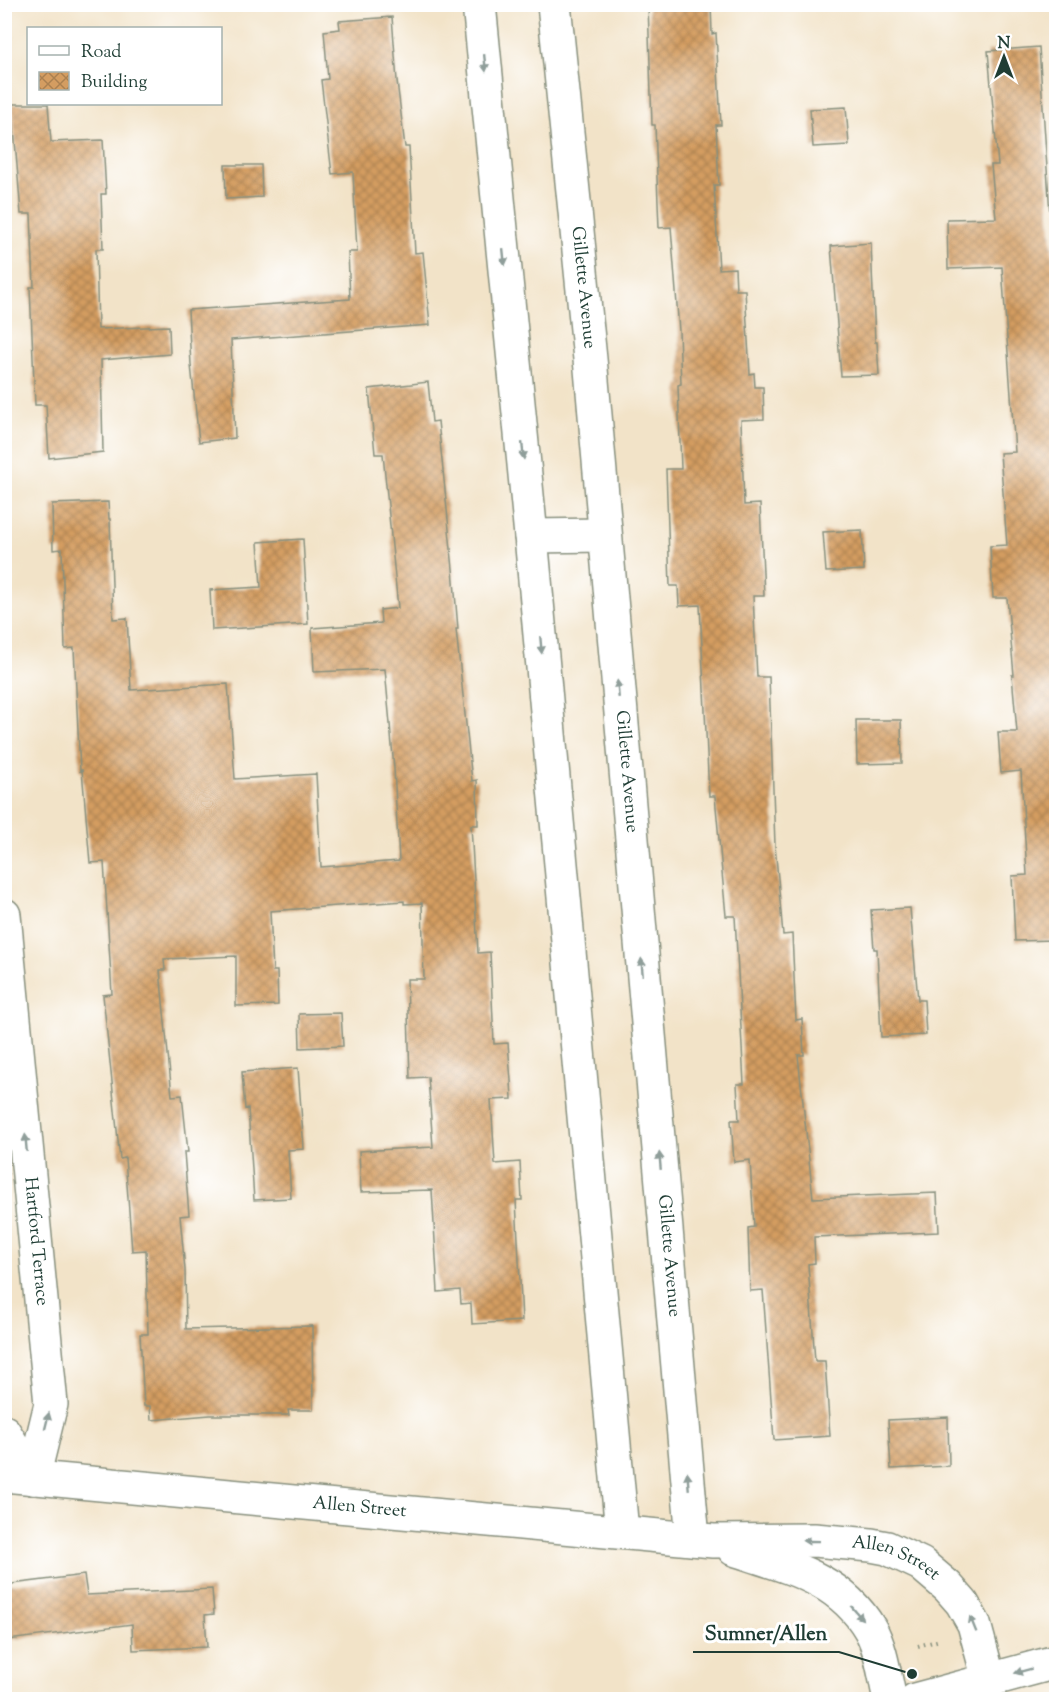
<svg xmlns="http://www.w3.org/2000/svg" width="1061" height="1704" font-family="'Sorts Mill Goudy',serif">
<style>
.building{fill:url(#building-cross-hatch)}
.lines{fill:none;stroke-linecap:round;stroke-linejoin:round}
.minor-casing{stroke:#88907e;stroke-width:36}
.primary-casing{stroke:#88907e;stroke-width:36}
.path{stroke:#88907e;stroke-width:4;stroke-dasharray:1.5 4.5;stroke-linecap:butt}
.minor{stroke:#fff;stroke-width:33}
.primary{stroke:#fff;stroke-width:33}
.oneway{fill:#8f9e9a}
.labels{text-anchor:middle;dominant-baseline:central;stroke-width:6;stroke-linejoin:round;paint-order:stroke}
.street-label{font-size:18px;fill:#1f3d34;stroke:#fff}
.leader{fill:none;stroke:#1f3d34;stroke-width:2}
.callout-dot{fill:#1f3d34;stroke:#fff;stroke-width:2}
.callout-label{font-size:20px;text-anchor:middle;font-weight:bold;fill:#1f3d34;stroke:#fff;stroke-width:6;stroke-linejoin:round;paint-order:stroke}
</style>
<defs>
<pattern id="building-cross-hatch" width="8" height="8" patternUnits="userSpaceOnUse" patternTransform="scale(1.5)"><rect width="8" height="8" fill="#d49d61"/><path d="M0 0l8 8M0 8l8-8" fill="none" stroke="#ab8151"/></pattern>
</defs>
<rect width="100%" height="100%" fill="#fff"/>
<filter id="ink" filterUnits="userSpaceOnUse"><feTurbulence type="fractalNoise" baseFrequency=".0167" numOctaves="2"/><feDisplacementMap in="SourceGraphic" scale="12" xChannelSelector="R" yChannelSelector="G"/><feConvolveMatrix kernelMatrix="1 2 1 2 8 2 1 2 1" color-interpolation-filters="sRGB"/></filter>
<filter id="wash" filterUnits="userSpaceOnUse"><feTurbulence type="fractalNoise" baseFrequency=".008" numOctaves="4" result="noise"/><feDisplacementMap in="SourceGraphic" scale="24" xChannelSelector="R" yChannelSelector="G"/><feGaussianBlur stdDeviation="1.35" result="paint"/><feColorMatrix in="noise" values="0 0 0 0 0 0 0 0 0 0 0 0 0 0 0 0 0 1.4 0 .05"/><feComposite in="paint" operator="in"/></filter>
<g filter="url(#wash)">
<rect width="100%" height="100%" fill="#f2e3c8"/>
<g id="blocks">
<!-- building -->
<path class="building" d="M 648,4 L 711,4 L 712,34 L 716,33 L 721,125 L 716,125 L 719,185 L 714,185 L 719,269 L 735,268 L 736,290 L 745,290 L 750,374 L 754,373 L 755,387 L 763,387 L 764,419 L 741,420 L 744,505 L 760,504 L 764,596 L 753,596 L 757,677 L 769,677 L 775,845 L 783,935 L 792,934 L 796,1020 L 802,1019 L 804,1055 L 798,1055 L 813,1198 L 937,1193 L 939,1232 L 814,1237 L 815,1263 L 808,1264 L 815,1361 L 825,1361 L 830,1436 L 774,1440 L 763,1290 L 750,1291 L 748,1228 L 754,1227 L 750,1160 L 734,1162 L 731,1120 L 739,1120 L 737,1084 L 744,1084 L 735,916 L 726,916 L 715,796 L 709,796 L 700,605 L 679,606 L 678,586 L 670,586 L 666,469 L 681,469 L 678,385 L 681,384 L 679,331 L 671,227 L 659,228 L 655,125 L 652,125 Z
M 392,17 L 397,81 L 405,147 L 409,147 L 415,253 L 423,252 L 430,325 L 231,340 L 235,438 L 199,442 L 191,365 L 188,310 L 350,299 L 348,252 L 357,252 L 353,172 L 332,174 L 321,80 L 328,79 L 324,31 L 340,29 L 339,21 Z
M 1039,47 L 1056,305 L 1056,940 L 1015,941 L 1012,876 L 1027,875 L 1021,771 L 1001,773 L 998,732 L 1017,732 L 1012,675 L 1014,675 L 1007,598 L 993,598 L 990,546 L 1007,545 L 1000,453 L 1015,452 L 1002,267 L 948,269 L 947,219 L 996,218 L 991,165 L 998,165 L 988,51 Z
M 12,104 L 48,104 L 51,142 L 103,140 L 106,194 L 101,194 L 103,249 L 96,249 L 98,329 L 169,326 L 170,354 L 101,360 L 103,452 L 49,458 L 46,405 L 35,405 L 30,287 L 34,287 L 31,214 L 21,214 Z
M 846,107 L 849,145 L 813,147 L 810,109 Z
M 225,165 L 261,165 L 262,197 L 226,199 Z
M 871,243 L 875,342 L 877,342 L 879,375 L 841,376 L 831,246 Z
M 428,382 L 432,422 L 438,421 L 453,569 L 458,629 L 456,629 L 472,781 L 477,780 L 478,825 L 471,825 L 478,953 L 490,952 L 494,1044 L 508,1043 L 511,1081 L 512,1099 L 491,1100 L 495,1164 L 520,1162 L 522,1200 L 516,1200 L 522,1321 L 472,1324 L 471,1303 L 461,1304 L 460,1290 L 438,1292 L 432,1190 L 361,1192 L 359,1151 L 433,1147 L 428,1077 L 410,1078 L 407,979 L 424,979 L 422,903 L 404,904 L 404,901 L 270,911 L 273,971 L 277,971 L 278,1005 L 236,1006 L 236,956 L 164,959 L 165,970 L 160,970 L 172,1096 L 182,1095 L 188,1152 L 184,1152 L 189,1215 L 180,1216 L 185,1270 L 186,1329 L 312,1326 L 313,1410 L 288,1410 L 289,1415 L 210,1415 L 151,1420 L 150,1406 L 144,1406 L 140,1334 L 148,1334 L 146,1250 L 132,1251 L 125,1158 L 120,1159 L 103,995 L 112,994 L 104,862 L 90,863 L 82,770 L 80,771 L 74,648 L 65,649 L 62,549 L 53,550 L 52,504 L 108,502 L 109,519 L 110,519 L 113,619 L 127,618 L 131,690 L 228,684 L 235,779 L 316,774 L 321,867 L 399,861 L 394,768 L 385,669 L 314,672 L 312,628 L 381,623 L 380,610 L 398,608 L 383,454 L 375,454 L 369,389 Z
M 862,530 L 864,570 L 826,572 L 823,532 Z
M 303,539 L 308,624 L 212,630 L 210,590 L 261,587 L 258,542 Z
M 856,720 L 901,720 L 902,763 L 857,764 Z
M 910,908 L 918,1000 L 924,1000 L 926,1035 L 881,1037 L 877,949 L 874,949 L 871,910 Z
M 341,1013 L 343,1046 L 300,1048 L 299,1014 Z
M 298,1068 L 304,1149 L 288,1150 L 291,1198 L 254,1200 L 248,1108 L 245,1109 L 242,1072 Z
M 948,1417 L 949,1466 L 891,1469 L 888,1420 Z
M 84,1575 L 87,1595 L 212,1589 L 214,1614 L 205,1615 L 207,1647 L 133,1650 L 132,1624 L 8,1640 L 4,1610 L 4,1585 Z"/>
</g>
</g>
<g filter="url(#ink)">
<use href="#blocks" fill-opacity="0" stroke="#88907e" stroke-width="1.5"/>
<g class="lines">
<defs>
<g id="minor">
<path d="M 479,4 L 531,536 L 622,1532"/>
<path id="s1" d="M 554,4 L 591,369 L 693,1539"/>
<path d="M 531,536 L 604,535"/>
<path id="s2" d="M 4,915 L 51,1404 L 33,1478"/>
<path d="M 4,1432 L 33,1478"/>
</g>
<g id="primary">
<path id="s3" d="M 4,1475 L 713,1541 L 814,1540 L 871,1545 L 887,1548 L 921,1564 L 948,1587 L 962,1603 L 974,1624 L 989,1680 L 984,1700"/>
<path d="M 734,1549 C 787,1567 839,1577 870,1629 C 881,1647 885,1678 890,1700"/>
<path d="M 915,1700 L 1056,1662"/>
</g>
</defs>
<!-- minor casing -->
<use href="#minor" class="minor-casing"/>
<!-- primary casing -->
<use href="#primary" class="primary-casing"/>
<!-- path -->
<path class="path" d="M 918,1646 L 940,1640"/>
<!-- minor -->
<use href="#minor" class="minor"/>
<!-- primary -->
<use href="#primary" class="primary"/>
</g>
<!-- one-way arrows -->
<defs><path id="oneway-solid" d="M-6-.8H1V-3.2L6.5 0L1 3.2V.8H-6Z" transform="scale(1.5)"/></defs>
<g class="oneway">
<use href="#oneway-solid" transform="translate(485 63) rotate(84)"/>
<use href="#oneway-solid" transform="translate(504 257) rotate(84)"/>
<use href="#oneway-solid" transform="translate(523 451) rotate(84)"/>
<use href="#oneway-solid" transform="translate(541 645) rotate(85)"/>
<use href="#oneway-solid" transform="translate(618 689) rotate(-95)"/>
<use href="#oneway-solid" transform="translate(642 967) rotate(-95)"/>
<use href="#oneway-solid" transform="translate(26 1143) rotate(-95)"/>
<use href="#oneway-solid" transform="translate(660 1161) rotate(-95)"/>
<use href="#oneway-solid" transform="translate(47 1421) rotate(-76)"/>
<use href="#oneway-solid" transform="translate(688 1481) rotate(-95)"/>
<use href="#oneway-solid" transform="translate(811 1541) rotate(-179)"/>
<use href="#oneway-solid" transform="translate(857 1613) rotate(50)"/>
<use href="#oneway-solid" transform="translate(973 1624) rotate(-112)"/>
<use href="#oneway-solid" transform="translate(1023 1671) rotate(165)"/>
</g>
</g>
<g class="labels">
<!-- street labels -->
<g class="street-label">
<text stroke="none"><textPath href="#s1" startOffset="285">Gillette Avenue</textPath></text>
<text stroke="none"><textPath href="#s1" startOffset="771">Gillette Avenue</textPath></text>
<text stroke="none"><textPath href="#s2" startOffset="328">Hartford Terrace</textPath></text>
<text stroke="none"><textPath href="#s1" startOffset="1257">Gillette Avenue</textPath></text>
<text stroke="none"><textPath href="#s3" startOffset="357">Allen Street</textPath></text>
<text stroke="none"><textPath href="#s3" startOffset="898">Allen Street</textPath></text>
</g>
</g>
<!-- callouts -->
<path class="leader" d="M912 1674L839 1652H693"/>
<circle class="callout-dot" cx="912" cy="1674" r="6"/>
<g class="callout-label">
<text x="766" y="1640">Sumner/Allen</text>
</g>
<!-- margin -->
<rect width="1061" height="1704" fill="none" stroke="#fff" stroke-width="24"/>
<!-- legend -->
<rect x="27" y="27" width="195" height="78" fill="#ffffff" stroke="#a5b1ae" stroke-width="1.5"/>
<rect x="39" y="46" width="30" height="9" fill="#ffffff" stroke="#a5b1ae" stroke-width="1.5"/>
<text x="81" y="57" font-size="18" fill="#1f3d34">Road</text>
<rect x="39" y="72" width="30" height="18" fill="url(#building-cross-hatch)" stroke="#a5b1ae" stroke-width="1.5"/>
<text x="81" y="87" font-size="18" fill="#1f3d34">Building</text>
<!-- north arrow -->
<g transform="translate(1004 57)" stroke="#ffffff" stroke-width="4.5" paint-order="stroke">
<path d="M0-4.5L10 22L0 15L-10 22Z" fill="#1f3d34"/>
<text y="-9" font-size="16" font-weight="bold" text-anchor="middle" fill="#1f3d34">N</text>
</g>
</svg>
